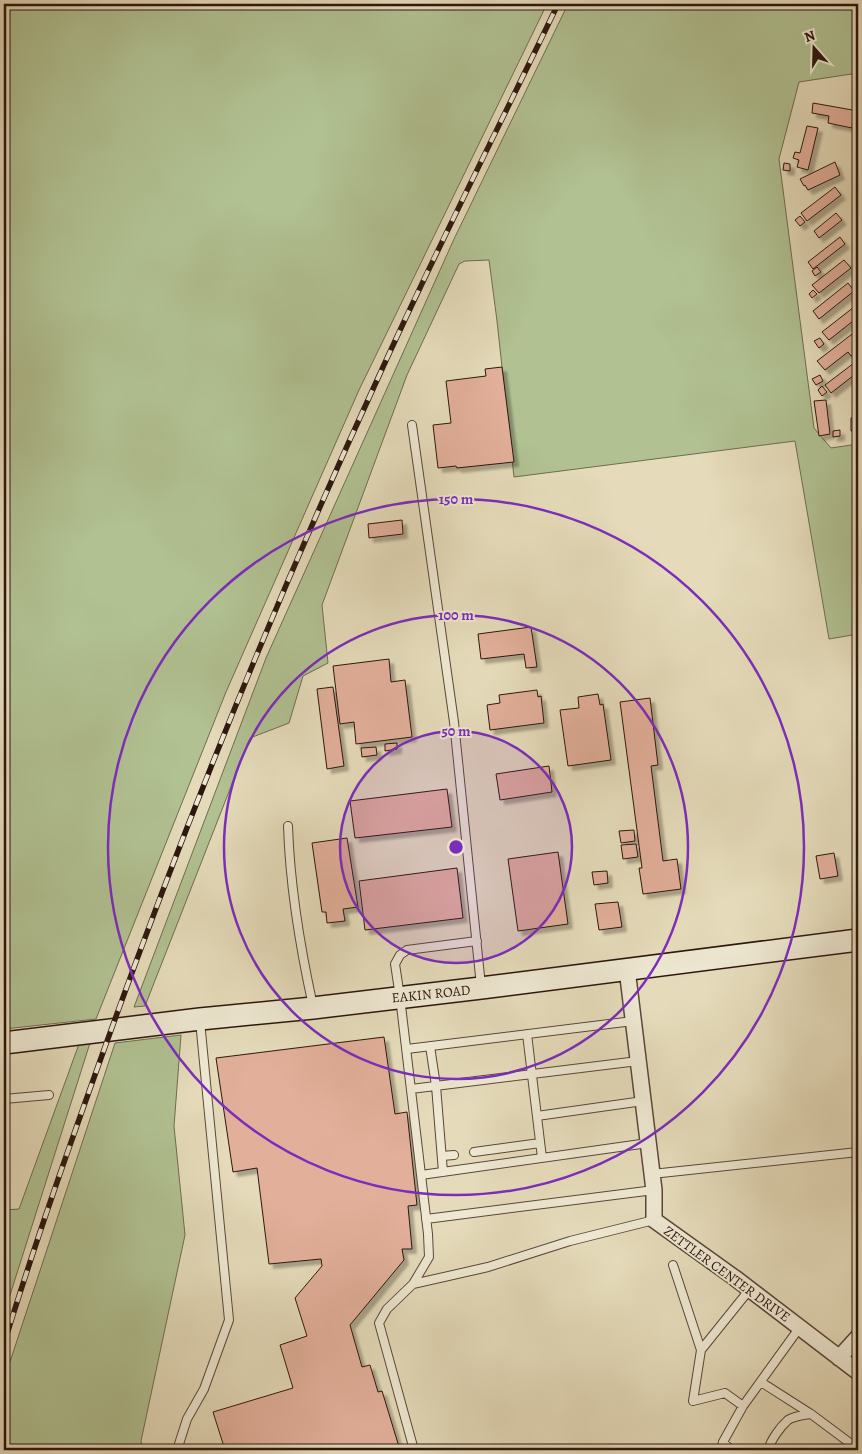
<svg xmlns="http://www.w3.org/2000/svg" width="862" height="1454" font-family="Alegreya,serif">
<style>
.green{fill:#b1c192;stroke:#6e6c50}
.building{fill:#e2af9a;stroke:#2c160e;filter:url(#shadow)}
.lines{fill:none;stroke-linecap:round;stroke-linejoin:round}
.lane-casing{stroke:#5a4739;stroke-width:10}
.street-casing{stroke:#5a4739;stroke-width:18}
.secondary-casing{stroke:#2c160e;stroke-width:24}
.lane{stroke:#eee8d2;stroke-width:8}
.street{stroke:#eee8d2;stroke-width:15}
.secondary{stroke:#eee8d2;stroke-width:21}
.rail-casing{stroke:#2c160e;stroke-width:5.5}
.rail{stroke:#eee8d2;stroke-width:4;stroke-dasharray:11;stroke-linecap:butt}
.ring{fill:none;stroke:#7b2cbf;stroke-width:2.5}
.labels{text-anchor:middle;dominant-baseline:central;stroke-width:4;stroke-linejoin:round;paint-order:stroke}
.street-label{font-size:14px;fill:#2c160e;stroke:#eee8d2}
.centre{fill:#7b2cbf;stroke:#eee8d2;stroke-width:2.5}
.ring-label{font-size:15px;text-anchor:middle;font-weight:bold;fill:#7b2cbf;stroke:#eee8d2;stroke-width:4;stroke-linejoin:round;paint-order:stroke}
</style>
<defs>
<filter id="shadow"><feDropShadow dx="4.5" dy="4.5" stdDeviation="1" flood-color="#0004"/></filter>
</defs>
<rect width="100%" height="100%" fill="#e5dbba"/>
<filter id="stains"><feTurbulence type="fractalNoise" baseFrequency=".004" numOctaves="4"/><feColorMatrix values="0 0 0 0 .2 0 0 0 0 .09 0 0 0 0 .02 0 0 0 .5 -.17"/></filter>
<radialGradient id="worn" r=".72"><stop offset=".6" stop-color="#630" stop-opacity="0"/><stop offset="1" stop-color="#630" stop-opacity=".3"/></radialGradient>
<!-- green -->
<path class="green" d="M 4,4 L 547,4 L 359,390 L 226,692 L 96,1019 L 4,1029 Z
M 568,4 L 858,4 L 858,73 L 799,82 L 779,159 L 814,428 L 831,448 L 858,444 L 858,634 L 829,639 L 795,441 L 514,477 L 497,321 L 489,260 L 465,261 L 459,264 L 407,375 L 322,605 L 328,663 L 303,676 L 289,723 L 250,738 L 145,1006 L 134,1007 L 266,658 L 454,239 Z
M 181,1035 L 174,1126 L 185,1235 L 141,1441 L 143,1450 L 4,1450 L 4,1380 L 115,1043 Z
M 90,1043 L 4,1314 L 4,1210 L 19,1209 L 79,1044 Z"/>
<!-- building -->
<path class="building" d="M 813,103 L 858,111 L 857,121 L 853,120 L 852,128 L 828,123 L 829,116 L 812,113 Z
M 807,126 L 818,128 L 808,170 L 797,167 L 799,160 L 793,158 L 795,152 L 800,153 Z
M 835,162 L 840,175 L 808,190 L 805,185 L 804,186 L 800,179 Z
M 784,163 L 790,164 L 790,171 L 783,170 Z
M 835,187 L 841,195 L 807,221 L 801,213 Z
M 836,213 L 842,220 L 819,238 L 814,231 Z
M 800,216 L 805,222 L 800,226 L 795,220 Z
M 840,237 L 845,244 L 813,269 L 808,262 Z
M 844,260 L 851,268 L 819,293 L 812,285 Z
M 817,267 L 821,272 L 815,276 L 812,271 Z
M 848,283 L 854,291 L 819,319 L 813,311 Z
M 813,290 L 817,294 L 812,298 L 809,294 Z
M 854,307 L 858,313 L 858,317 L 829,340 L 822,332 Z
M 856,331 L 858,334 L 858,350 L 851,356 L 848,352 L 825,370 L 817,361 Z
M 820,338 L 824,344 L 819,348 L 814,341 Z
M 858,360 L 858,372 L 831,393 L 825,385 Z
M 502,367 L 514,462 L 457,468 L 456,466 L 438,468 L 433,425 L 451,423 L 446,381 L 486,376 L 485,369 Z
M 820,375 L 823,381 L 816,385 L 812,379 Z
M 822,386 L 827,392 L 822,396 L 818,390 Z
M 826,400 L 830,434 L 819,436 L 814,401 Z
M 858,417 L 858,430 L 851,431 L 851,418 Z
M 840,430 L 840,436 L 833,437 L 833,431 Z
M 402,520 L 403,534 L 369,538 L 368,524 Z
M 531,627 L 537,667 L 526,668 L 524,654 L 481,659 L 478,634 Z
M 389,659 L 391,682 L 405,680 L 412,737 L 356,744 L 354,722 L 340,724 L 333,666 Z
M 333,687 L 344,766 L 327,769 L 317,689 Z
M 537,690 L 538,697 L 541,696 L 544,723 L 490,730 L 487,705 L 500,703 L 499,695 Z
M 598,694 L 600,705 L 603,704 L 611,760 L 568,766 L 560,710 L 579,708 L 578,697 Z
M 650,698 L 658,765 L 651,766 L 663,861 L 677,859 L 681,889 L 643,894 L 639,868 L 642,868 L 620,702 Z
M 397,743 L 397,749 L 385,751 L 385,744 Z
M 376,747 L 377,755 L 362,757 L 361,748 Z
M 549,766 L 552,792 L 500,800 L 496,774 Z
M 447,789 L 452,827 L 355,838 L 350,801 Z
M 634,830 L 635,841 L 621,843 L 619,831 Z
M 347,838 L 358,907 L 343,909 L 345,921 L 327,923 L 326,912 L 322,912 L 312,843 Z
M 636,844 L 638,857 L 623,859 L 621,845 Z
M 558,852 L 568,924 L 518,931 L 508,859 Z
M 834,853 L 838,876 L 820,879 L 816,856 Z
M 457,868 L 463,918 L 365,930 L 359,881 Z
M 607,871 L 608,883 L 594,885 L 592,872 Z
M 618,902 L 622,927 L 599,930 L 595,904 Z
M 384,1037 L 395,1114 L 407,1112 L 417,1205 L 408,1206 L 412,1249 L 402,1249 L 404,1260 L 350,1325 L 362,1367 L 370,1365 L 378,1392 L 382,1391 L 400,1450 L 225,1450 L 213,1412 L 293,1388 L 280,1345 L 307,1336 L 295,1298 L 322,1266 L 321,1259 L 269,1264 L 257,1168 L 233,1172 L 216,1058 Z"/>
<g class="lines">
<defs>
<path id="lane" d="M 412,425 L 454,722 L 481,986
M 288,826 C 290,887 300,947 313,1006
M 527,1034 L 542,1158
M 430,1046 L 436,1086 L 443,1172
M 407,1049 L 633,1021
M 411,1089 L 638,1061
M 4,1099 L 49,1095
M 537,1116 L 643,1101
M 474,1152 L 540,1143
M 442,1156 L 454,1155
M 652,1174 L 858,1152
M 421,1175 L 648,1143
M 426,1219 L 654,1190
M 673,1265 L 701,1350
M 413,1284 L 488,1267 L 570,1241 L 654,1220
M 761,1382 L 811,1414 L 858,1449
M 743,1406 L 725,1393 L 693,1401 L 701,1350 L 750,1289
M 723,1442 L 731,1450
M 181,1450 L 179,1444 L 187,1419 L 204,1389 L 229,1320 L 200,1021
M 414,1450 L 379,1323 L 387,1309 L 413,1284 L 429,1257 L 428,1234 L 400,997 L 395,964 L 400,955 L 407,950 L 477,941
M 721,1450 L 723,1442 L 743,1406 L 800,1327
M 768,1450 C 771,1440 780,1427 788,1420 C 794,1416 804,1415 811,1414"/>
<path id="street" d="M 627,969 L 654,1190 L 654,1220 L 735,1278 L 858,1372
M 839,1358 L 858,1337"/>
<path id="secondary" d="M 4,1043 L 200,1019 L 313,1008 L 481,988 L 858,940"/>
</defs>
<!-- lane casing -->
<use href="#lane" class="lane-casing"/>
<!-- street casing -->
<use href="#street" class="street-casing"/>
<!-- secondary casing -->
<use href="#secondary" class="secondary-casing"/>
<!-- lane -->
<use href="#lane" class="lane"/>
<!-- street -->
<use href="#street" class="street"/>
<!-- secondary -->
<use href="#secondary" class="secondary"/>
<defs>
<path id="rail" d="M 4,1344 C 36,1239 73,1136 110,1033 C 190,811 279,593 378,378 C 435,252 498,129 558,4"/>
</defs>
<!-- rail casing -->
<use href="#rail" class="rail-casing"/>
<!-- rail -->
<use href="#rail" class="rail"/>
</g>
<!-- distance rings -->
<circle cx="456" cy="847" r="116" fill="#7b2cbf" fill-opacity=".12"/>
<g class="ring">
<circle cx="456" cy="847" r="116"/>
<circle cx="456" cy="847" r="232"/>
<circle cx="456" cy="847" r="348"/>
</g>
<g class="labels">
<!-- street labels -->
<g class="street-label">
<text transform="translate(431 994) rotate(-6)">EAKIN ROAD</text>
<text transform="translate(727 1274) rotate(36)">ZETTLER CENTER DRIVE</text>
</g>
</g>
<circle cx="456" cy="847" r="8" class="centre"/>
<g class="ring-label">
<text x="456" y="504">150 m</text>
<text x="456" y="620">100 m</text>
<text x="456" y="736">50 m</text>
</g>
<!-- margin -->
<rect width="862" height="1454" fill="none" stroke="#e5dbba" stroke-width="20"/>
<rect x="5" y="5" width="852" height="1444" fill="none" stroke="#2c160e" stroke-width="2.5"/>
<rect x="10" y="10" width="842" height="1434" fill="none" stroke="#2c160e"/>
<!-- north arrow -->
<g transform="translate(814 48) rotate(340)" stroke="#eee8d2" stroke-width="4" paint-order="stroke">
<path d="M0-4L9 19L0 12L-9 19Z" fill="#2c160e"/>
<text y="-8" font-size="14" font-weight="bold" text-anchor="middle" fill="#2c160e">N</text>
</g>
<rect width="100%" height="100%" filter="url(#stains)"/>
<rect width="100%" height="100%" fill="url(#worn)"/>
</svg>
